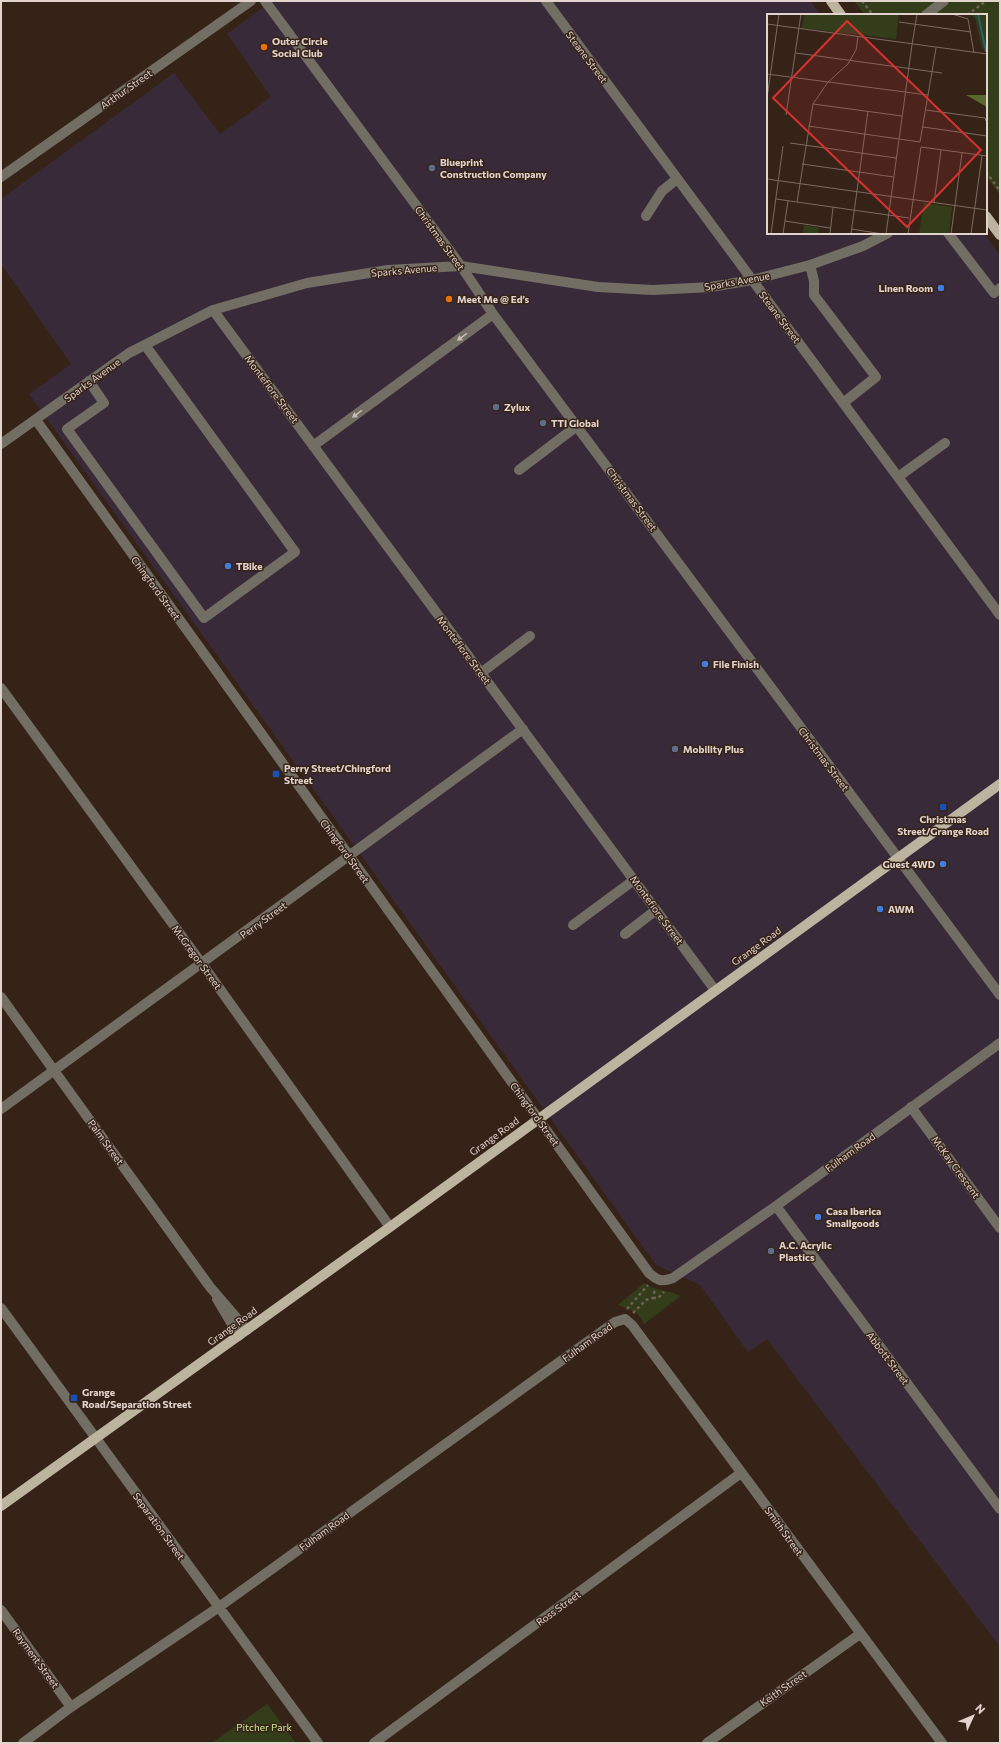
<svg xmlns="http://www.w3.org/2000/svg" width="1001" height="1744" font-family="Commissioner,sans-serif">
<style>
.industrial{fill:#382a38}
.green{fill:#333d1a}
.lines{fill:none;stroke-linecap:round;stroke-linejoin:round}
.path{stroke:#715f56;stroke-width:2.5;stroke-dasharray:3 3;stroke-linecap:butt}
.minor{stroke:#726e64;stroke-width:10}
.major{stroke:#bcb49f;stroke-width:10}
.oneway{fill:#c6bab3}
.food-dot{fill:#e8710a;stroke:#362318;stroke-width:1.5}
.service-dot{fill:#5c6f8a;stroke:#362318;stroke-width:1.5}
.shop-dot{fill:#3f7fe0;stroke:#362318;stroke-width:1.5}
.transit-dot{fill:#1a4fb4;stroke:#362318;stroke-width:1.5}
.labels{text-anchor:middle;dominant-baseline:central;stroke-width:3;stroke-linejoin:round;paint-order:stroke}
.poi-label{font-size:10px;font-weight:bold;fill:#e2d4cd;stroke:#362318;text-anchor:start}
.street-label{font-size:10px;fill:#e2d4cd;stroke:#362318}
.park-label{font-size:10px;fill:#d2ec95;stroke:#362318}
.inset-river{fill:none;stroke:#20626f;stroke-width:2}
.inset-road{fill:none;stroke:#7b6a60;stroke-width:1}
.view{fill:#d73130;fill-opacity:0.15;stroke:#d73130;stroke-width:2}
.inset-edge{fill:none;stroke:#e2d4cd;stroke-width:2}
</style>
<rect width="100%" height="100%" fill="#362318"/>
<!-- industrial -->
<path class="industrial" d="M 272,1 L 810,1 L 821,15 L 768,15 L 768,233 L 983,233 L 1000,255 L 1000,1647 L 767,1339 L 748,1352 L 700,1285 L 656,1265 L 29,394 L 71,364 L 1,264 L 1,199 L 174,73 L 220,134 L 271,97 L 227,34 Z"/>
<!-- green -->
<path class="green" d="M 854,1 L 1000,1 L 1000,195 L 986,176 L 986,15 L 865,15 Z
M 644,1283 C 655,1291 668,1290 681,1296 L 644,1324 L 637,1313 L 618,1305 Z
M 267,1704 L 296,1743 L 212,1743 Z"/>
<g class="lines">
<!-- path -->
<path class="path" d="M 862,1 L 873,15
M 967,15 L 986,1
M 986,172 L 1000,191
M 653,1298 L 658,1298 L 664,1292
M 627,1309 L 648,1285
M 633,1313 L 646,1300 L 653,1298 L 655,1289"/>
<!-- minor -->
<path class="minor" d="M 265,1 L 461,266 L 493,314 L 1000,995
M 546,1 L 1000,615
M 926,15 L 944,1
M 1,177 L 251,1
M 646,216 L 662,191 L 677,179
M 948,233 L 994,293 L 1000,288
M 810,265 L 814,281 L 814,295 L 876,377 L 843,403
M 213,310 L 715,990
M 89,381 L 104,403 L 67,429 L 204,618 L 295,552 L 145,345
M 36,420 L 649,1273 C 658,1281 662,1282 673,1278 L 776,1206 L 1000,1043
M 1,444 L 129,353 L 213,310 L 307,283 L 388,270 L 461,266 L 598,287 L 653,290 L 711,287 L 752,280 L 810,265 L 863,246 L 888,233
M 313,446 L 493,314
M 519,470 L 577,426
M 898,477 L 945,443
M 481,673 L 530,636
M 1,688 L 202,964 L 390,1227
M 573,925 L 634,880
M 625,934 L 656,910
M 1,997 L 210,1287 L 247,1330
M 911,1107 L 1000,1228
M 1,1109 L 523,729
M 776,1206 L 1000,1509
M 217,1299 L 239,1336
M 1,1308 L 318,1743
M 1,1610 L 71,1707
M 23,1743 L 71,1707 L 219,1607 L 615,1322 L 625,1319 L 632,1325 L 942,1743
M 374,1743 L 741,1473
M 707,1743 L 860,1634"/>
<!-- major -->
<path class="major" d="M 831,1 L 841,15
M 986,216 L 1000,235
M 1,1506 L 390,1227 L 1000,784"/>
</g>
<!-- one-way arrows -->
<defs><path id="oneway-solid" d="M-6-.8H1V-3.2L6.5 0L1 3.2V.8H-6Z"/></defs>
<g class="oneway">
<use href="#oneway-solid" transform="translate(462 337) rotate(144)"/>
<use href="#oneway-solid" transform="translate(357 414) rotate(144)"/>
</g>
<!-- markers -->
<g class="food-dot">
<circle cx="264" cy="47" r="4"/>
<circle cx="449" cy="299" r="4"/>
</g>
<g class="service-dot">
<circle cx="432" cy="168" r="4"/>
<circle cx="496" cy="407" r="4"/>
<circle cx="543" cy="423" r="4"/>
<circle cx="675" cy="749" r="4"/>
<circle cx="771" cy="1251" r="4"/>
</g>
<g class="shop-dot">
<circle cx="941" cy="288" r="4"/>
<circle cx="228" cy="566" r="4"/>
<circle cx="705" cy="664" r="4"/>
<circle cx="943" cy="864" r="4"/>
<circle cx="880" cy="909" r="4"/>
<circle cx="818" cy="1217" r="4"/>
</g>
<g class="transit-dot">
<rect x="272" y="770" width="8" height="8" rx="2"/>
<rect x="939" y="803" width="8" height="8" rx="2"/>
<rect x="70" y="1394" width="8" height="8" rx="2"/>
</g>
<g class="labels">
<!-- poi labels -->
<g class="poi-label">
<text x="272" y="41">Outer Circle<tspan x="272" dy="12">Social Club</tspan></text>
<text x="440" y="162">Blueprint<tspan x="440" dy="12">Construction Company</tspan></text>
<text x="933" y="288" text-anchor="end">Linen Room</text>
<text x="457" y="299">Meet Me @ Ed’s</text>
<text x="504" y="407">Zylux</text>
<text x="551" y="423">TTI Global</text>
<text x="236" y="566">TBike</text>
<text x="713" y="664">File Finish</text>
<text x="683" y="749">Mobility Plus</text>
<text x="284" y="768">Perry Street/Chingford<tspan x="284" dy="12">Street</tspan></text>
<text x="943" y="819" text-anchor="middle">Christmas<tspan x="943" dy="12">Street/Grange Road</tspan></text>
<text x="935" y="864" text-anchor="end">Guest 4WD</text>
<text x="888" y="909">AWM</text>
<text x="826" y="1211">Casa Iberica<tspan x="826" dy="12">Smallgoods</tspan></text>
<text x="779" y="1245">A.C. Acrylic<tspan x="779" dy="12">Plastics</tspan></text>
<text x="82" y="1392">Grange<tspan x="82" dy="12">Road/Separation Street</tspan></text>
</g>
<!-- street labels -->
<g class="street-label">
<text transform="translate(587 57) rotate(53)">Steane Street</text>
<text transform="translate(126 89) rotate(-35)">Arthur Street</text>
<text transform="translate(440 238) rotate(54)">Christmas Street</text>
<text transform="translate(404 270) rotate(-5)">Sparks Avenue</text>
<text transform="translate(737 281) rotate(-10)">Sparks Avenue</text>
<text transform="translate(780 317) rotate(53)">Steane Street</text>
<text transform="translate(92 380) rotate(-36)">Sparks Avenue</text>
<text transform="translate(272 389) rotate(53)">Montefiore Street</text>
<text transform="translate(632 499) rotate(53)">Christmas Street</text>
<text transform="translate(156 588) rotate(54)">Chingford Street</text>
<text transform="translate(464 650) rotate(53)">Montefiore Street</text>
<text transform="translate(824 759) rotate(53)">Christmas Street</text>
<text transform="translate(345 851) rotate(54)">Chingford Street</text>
<text transform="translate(657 910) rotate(54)">Montefiore Street</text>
<text transform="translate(263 920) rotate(-36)">Perry Street</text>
<text transform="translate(756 946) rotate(-36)">Grange Road</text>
<text transform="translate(197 957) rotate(54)">McGregor Street</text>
<text transform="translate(535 1114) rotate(54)">Chingford Street</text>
<text transform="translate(494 1136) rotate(-36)">Grange Road</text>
<text transform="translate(106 1142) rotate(54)">Palm Street</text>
<text transform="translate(850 1152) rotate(-36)">Fulham Road</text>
<text transform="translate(956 1167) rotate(54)">McKay Crescent</text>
<text transform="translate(232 1326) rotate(-36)">Grange Road</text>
<text transform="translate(587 1342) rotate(-36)">Fulham Road</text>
<text transform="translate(888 1358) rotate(53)">Abbott Street</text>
<text transform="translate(159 1526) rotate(54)">Separation Street</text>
<text transform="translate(324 1531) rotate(-36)">Fulham Road</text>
<text transform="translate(784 1531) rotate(54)">Smith Street</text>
<text transform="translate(558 1608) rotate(-36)">Ross Street</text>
<text transform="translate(36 1658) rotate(54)">Rayment Street</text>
<text transform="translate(783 1688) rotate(-35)">Keith Street</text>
</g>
<!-- park labels -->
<g class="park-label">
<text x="264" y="1727">Pitcher Park</text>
</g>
</g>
<!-- overview -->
<g transform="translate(767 14)">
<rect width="220" height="220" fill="#362318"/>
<path d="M 37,0 L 132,0 L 129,25 L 35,14 ZM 202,0 L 220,0 L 220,38 L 215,34 L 208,4 ZM 157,189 L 185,193 L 182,220 L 152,220 ZM 37,211 L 52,214 L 51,220 L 36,220 Z" fill="#333d1a"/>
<path d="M 220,70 L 220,93 L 199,81 L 219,81 Z" fill="#58682e"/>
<path class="inset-river" d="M 211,0 L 219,38"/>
<path class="inset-road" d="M 185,0 L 201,5 L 207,39M 132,8 L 204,18M 0,10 L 220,40M 145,31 L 150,0M 29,39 L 175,59M 0,60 L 161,81M 0,84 L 12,0M 46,90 L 135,102M 159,96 L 218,104 L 219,107M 19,101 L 34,0M 41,112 L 153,128 L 169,34M 156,113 L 220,122M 23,129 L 129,144M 35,150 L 127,163M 0,165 L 220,196M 9,185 L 142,204M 30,188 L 46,90 L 61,68 L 81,50 L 89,36 L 91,23M 167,189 L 174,136M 18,207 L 63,214M 84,215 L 116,220M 4,220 L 16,132M 16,220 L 21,187M 63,220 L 66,193M 84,220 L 101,97M 119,220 L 145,31M 141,220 L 154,133 L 220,142M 184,220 L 195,139M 204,220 L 215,142"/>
<path class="view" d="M 80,7 L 214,136 L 140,213 L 6,84 Z"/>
<rect width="220" height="220" class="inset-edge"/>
</g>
<!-- border -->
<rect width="1001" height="1744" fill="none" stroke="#e2d4cd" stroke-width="4"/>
<!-- north arrow -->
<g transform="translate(973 1716) rotate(46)" stroke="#362318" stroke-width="3" paint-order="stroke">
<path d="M0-3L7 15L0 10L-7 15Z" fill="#e2d4cd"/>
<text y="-6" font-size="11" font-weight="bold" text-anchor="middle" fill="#e2d4cd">N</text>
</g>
</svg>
